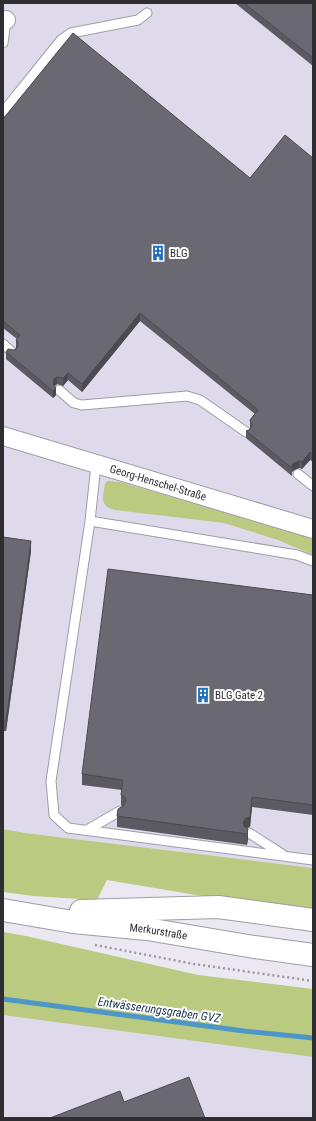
<svg xmlns="http://www.w3.org/2000/svg" width="316" height="1121" font-family="'Roboto Condensed',sans-serif">
<style>
.built{fill:#dfdaeb}
.green{fill:#baca81}
.lines{fill:none;stroke-linecap:round;stroke-linejoin:round}
.stream{stroke:#4e96c8;stroke-width:5}
.service-casing{stroke:#9f9da6;stroke-width:11}
.minor-casing{stroke:#9f9da6;stroke-width:20}
.tertiary-casing{stroke:#9f9da6;stroke-width:24}
.path{stroke:#9a98a0;stroke-width:2.5;stroke-dasharray:2 3;stroke-linecap:butt}
.service{stroke:#fff;stroke-width:9}
.minor{stroke:#fff;stroke-width:18}
.tertiary{stroke:#fff;stroke-width:22}
.wall{fill:#5b5a62}
.shaded-wall{fill:#4a4a50}
.building{fill:#6a6972;stroke:#4a4a50}
.labels{text-anchor:middle;dominant-baseline:central;stroke-width:4;stroke-linejoin:round;paint-order:stroke}
.poi-label{font-size:11px;fill:#2e2d31;stroke:#fff;text-anchor:start}
.street-label{font-size:11px;fill:#2e2d31;stroke:#fff}
.water-label{font-size:12px;font-style:italic;fill:#16354b;stroke:#fff}
</style>
<rect width="100%" height="100%" fill="#ebe8f2"/>
<!-- built -->
<path class="built" d="M 3,3 L 313,3 L 313,868 L 25,833 L 3,829 Z
M 3,1015 L 313,1057 L 313,1118 L 3,1118 Z"/>
<!-- green -->
<path class="green" d="M 108,481 L 120,482 L 313,538 L 313,555 L 278,540 L 224,523 L 115,510 C 112,509 108,508 105,505 C 101,500 104,487 106,482 Z
M 3,829 L 25,833 L 313,868 L 313,911 L 220,899 L 107,880 L 97,900 L 33,896 L 3,892 Z
M 3,932 L 26,936 L 198,975 L 313,989 L 313,1057 L 3,1015 Z"/>
<g class="lines">
<!-- stream -->
<path class="stream" d="M 3,999 L 244,1031 L 313,1038"/>
<defs>
<path id="service" d="M 3,43 L 6,20
M 3,112 L 61,40 L 71,33 L 138,20 L 147,13
M 3,344 L 12,352
M 59,390 L 74,403 L 82,405 L 187,396 L 200,400 L 246,432
M 96,465 L 90,521 L 51,781 L 54,815 L 68,828 L 313,860
M 298,474 L 313,486
M 90,521 L 297,555 L 313,561
M 87,830 L 120,811
M 249,833 L 282,854"/>
<g id="minor">
<path d="M 3,21 L 6,20"/>
<path id="s1" d="M 3,436 L 313,529"/>
</g>
<g id="tertiary">
<path id="s2" d="M 3,910 L 73,922 L 147,929 L 254,947 L 313,955"/>
<path d="M 81,911 L 218,907 L 313,920"/>
</g>
</defs>
<!-- service casing -->
<use href="#service" class="service-casing"/>
<!-- minor casing -->
<use href="#minor" class="minor-casing"/>
<!-- tertiary casing -->
<use href="#tertiary" class="tertiary-casing"/>
<!-- path -->
<path class="path" d="M 95,945 L 194,964 L 313,981"/>
<!-- service -->
<use href="#service" class="service"/>
<!-- minor -->
<use href="#minor" class="minor"/>
<!-- tertiary -->
<use href="#tertiary" class="tertiary"/>
</g>
<!-- wall -->
<path class="wall" d="M 235,3 L 313,3 L 313,66 Z
M 3,119 L 250,178 L 313,158 L 313,462 L 310,460 L 302,469 L 299,468 L 294,470 L 292,472 L 292,476 L 246,438 L 246,431 L 249,430 L 250,429 L 250,420 L 255,414 L 140,321 L 82,392 L 68,380 L 63,386 L 57,384 L 55,386 L 56,395 L 53,398 L 6,359 L 6,352 L 14,350 L 16,348 L 16,340 L 17,339 L 3,328 Z
M 3,537 L 31,551 L 6,731 L 3,731 Z
M 313,595 L 313,815 L 252,807 L 250,827 L 246,828 L 248,829 L 247,845 L 117,827 L 117,816 L 122,806 L 121,805 L 121,795 L 122,790 L 82,785 L 82,774 Z"/>
<!-- shaded-wall -->
<path class="shaded-wall" d="M 140,313 L 140,321 L 82,392 L 82,384 Z
M 68,373 L 68,380 L 63,386 L 63,378 Z
M 57,377 L 57,384 L 54,386 L 56,388 L 56,395 L 53,398 L 53,384 L 54,379 Z
M 310,452 L 310,460 L 302,469 L 302,462 Z
M 299,461 L 299,468 L 294,470 L 292,472 L 292,465 L 294,463 Z
M 31,541 L 31,551 L 6,731 L 6,721 Z
M 252,797 L 252,807 L 250,827 L 246,828 L 243,832 L 243,822 Z
M 248,829 L 248,840 L 247,845 L 247,834 Z"/>
<!-- building -->
<path class="building" d="M 244,3 L 313,3 L 313,58 Z
M 73,33 L 250,178 L 285,135 L 313,158 L 313,455 L 310,452 L 302,462 L 299,461 L 294,463 L 292,465 L 292,468 L 246,431 L 249,430 L 251,428 L 252,425 L 250,420 L 258,410 L 140,313 L 82,384 L 68,373 L 63,378 L 57,377 L 54,379 L 53,384 L 56,388 L 53,391 L 6,352 L 8,349 L 14,350 L 17,348 L 18,343 L 16,340 L 20,335 L 3,321 L 3,119 Z
M 3,537 L 31,541 L 6,721 L 3,721 Z
M 108,569 L 313,595 L 313,805 L 252,797 L 250,817 L 246,818 L 243,822 L 244,826 L 248,829 L 247,834 L 117,816 L 118,809 L 123,806 L 126,801 L 125,797 L 121,795 L 123,780 L 82,774 Z
M 189,1077 L 205,1118 L 50,1118 L 120,1091 L 124,1102 Z"/>
<!-- icons -->
<defs>
<symbol id="building-bare" viewBox="-9 -9 18 18"><path d="M-4-6H4V6H1V3H-1V6H-4ZM-2.5-4.3h1.7v1.8h-1.7ZM.8-4.3h1.7v1.8H.8ZM-2.5-1h1.7V.8h-1.7ZM.8-1h1.7V.8H.8Z" fill="#1e6fbe" stroke="#fff" stroke-width="2.5" paint-order="stroke"/></symbol>
</defs>
<g fill-rule="evenodd">
<use href="#building-bare" x="147" y="242" width="22" height="22"/>
<use href="#building-bare" x="192" y="684" width="22" height="22"/>
</g>
<g class="labels">
<!-- poi labels -->
<g class="poi-label">
<text x="170" y="253">BLG</text>
<text x="215" y="695">BLG Gate 2</text>
</g>
<!-- street labels -->
<g class="street-label">
<text stroke="none"><textPath href="#s1" startOffset="162">Georg-Henschel-Straße</textPath></text>
<text stroke="none"><textPath href="#s2" startOffset="157">Merkurstraße</textPath></text>
</g>
<!-- water labels -->
<g class="water-label">
<text transform="translate(159 1010) rotate(8)">Entwässerungsgraben GVZ</text>
</g>
</g>
<!-- border -->
<rect width="316" height="1121" fill="none" stroke="#2e2d31" stroke-width="8"/>
</svg>
